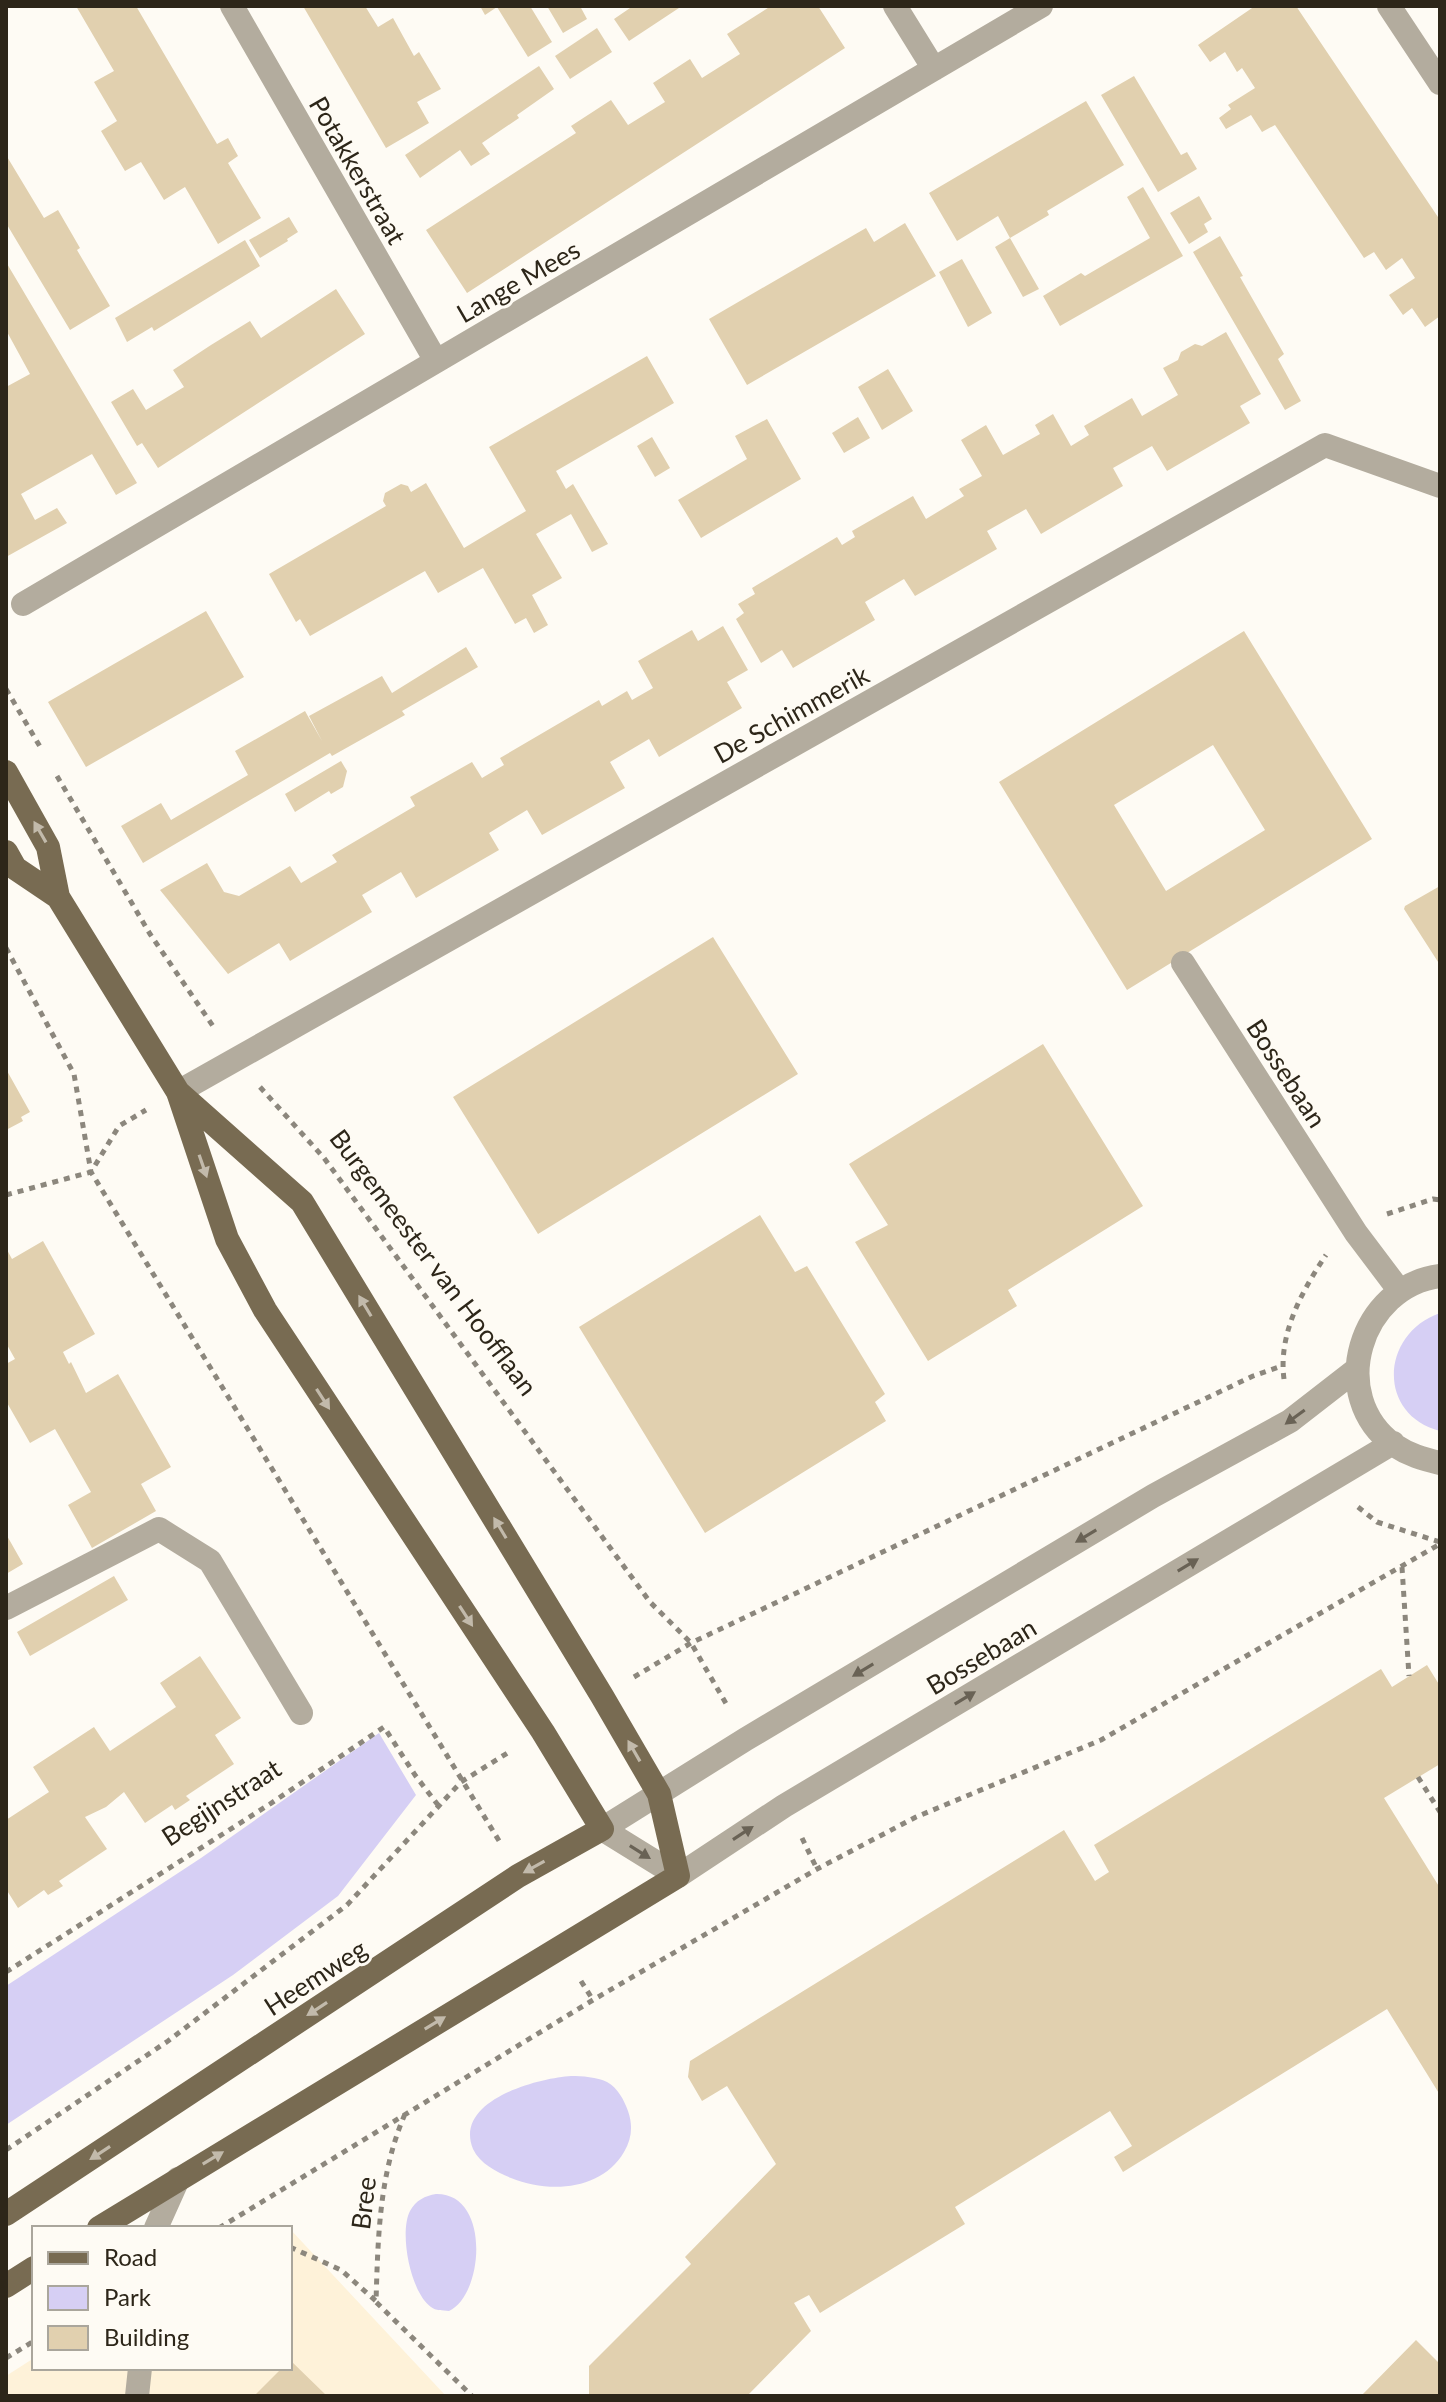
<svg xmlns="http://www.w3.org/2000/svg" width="1446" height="2402" font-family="Lato,sans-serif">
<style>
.built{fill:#fef2d9}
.green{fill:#d6cff4}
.building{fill:#e1d0af;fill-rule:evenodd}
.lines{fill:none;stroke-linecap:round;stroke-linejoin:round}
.path{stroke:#8c877d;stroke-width:5;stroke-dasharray:6 6;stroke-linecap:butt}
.minor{stroke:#b3ac9e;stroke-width:24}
.major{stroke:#786b52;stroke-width:24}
.oneway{fill:#c2baab}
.oneway2{fill:#696255}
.labels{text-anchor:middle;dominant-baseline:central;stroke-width:6;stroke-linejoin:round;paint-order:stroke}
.street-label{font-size:26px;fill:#2d2619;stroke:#fefbf4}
</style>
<rect width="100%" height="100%" fill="#fefbf4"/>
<!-- built -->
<path class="built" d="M 290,2229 L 446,2396 L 6,2396 L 6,2376 L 34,2358 L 34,2368 L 290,2368 Z"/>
<!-- green -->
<path class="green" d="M 1440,1313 L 1440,1431 C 1377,1415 1380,1334 1440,1313 Z
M 379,1733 L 416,1795 L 338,1896 L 233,1975 L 6,2125 L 6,1986 L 201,1858 Z
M 571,2076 C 582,2076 597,2077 607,2082 C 618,2088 624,2100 628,2111 C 633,2125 632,2139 624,2152 C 602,2190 550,2194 511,2178 C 497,2172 480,2164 473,2149 C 453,2100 539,2078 571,2076 Z
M 436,2194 C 491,2193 484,2295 449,2311 C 442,2310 436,2311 431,2307 C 410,2292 399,2232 410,2211 C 416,2200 425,2196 436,2194 Z"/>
<!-- building -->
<path class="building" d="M 76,6 L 136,6 L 217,144 L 228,138 L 238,156 L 228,163 L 261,218 L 218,244 L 185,187 L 164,200 L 141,162 L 125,171 L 101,131 L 117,121 L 94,82 L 114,71 Z
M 303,6 L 365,6 L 378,27 L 393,18 L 414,56 L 419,52 L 441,89 L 417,102 L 429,123 L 386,148 Z
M 480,6 L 530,6 L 552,42 L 528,57 L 497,7 L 485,15 Z
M 547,6 L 580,6 L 587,19 L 563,33 Z
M 633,6 L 682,6 L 629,41 L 614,19 Z
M 771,6 L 818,6 L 845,48 L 467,293 L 426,230 L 576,133 L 571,126 L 611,100 L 628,125 L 665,102 L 653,83 L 690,59 L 702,78 L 740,54 L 727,34 Z
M 1255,6 L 1296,6 L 1440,220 L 1440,316 L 1425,327 L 1412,308 L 1403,315 L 1389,295 L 1415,278 L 1402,258 L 1386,270 L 1374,252 L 1364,258 L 1275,125 L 1262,132 L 1251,115 L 1226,129 L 1219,118 L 1231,109 L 1228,105 L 1255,88 L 1242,68 L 1237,72 L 1225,52 L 1210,62 L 1198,45 Z
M 597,28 L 612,52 L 570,79 L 555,56 Z
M 539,66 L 554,89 L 517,115 L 519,118 L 482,143 L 490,154 L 471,166 L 460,150 L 420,178 L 405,155 Z
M 1134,76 L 1181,155 L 1187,152 L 1197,169 L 1158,192 L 1101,95 Z
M 1086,101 L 1124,165 L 1047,211 L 1049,215 L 1010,238 L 998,216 L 957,241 L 929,193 Z
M 6,155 L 44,218 L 58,210 L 80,248 L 77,250 L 110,306 L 70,330 L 6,223 Z
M 1143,187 L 1183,256 L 1060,326 L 1043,296 L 1081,273 L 1085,276 L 1150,238 L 1127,197 Z
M 1199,196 L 1212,219 L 1204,224 L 1208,232 L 1189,244 L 1170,213 Z
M 289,217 L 298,232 L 287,239 L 288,241 L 260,258 L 249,240 Z
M 905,223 L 936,276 L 747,385 L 709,319 L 866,228 L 874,242 Z
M 1220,236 L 1243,276 L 1240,277 L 1284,354 L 1278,359 L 1301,401 L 1285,410 L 1193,252 Z
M 1010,238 L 1039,289 L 1023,297 L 995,247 Z
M 245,240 L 260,266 L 154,331 L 152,327 L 127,342 L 115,318 Z
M 962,259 L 992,313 L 968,327 L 939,272 Z
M 6,262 L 137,483 L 116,495 L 92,454 L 21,494 L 35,520 L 57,508 L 67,523 L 6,557 L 6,387 L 30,374 L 6,330 Z
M 336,289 L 365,334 L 158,468 L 142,443 L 137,446 L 111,402 L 133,389 L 146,410 L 184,387 L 173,370 L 211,345 L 250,321 L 261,338 Z
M 1226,332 L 1261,394 L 1240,406 L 1250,423 L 1167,471 L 1152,446 L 1113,468 L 1123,486 L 1041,534 L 1026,509 L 987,531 L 997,549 L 915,596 L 904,579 L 865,602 L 875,620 L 793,668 L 782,650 L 761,663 L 736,619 L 744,613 L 738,604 L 755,594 L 752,588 L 837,537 L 842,545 L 855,537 L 852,531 L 913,496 L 926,519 L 964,496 L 959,489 L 982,476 L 961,440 L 986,425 L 1003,455 L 1040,434 L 1035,425 L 1053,414 L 1071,446 L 1089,435 L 1084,426 L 1132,398 L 1142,416 L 1178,395 L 1163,368 L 1178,360 L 1181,352 L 1195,344 L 1202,346 Z
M 647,356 L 674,403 L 556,471 L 566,489 L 573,484 L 608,544 L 592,552 L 571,514 L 536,534 L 562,578 L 532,595 L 548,625 L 534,633 L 526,618 L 515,624 L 483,568 L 438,593 L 425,571 L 310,636 L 300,619 L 296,622 L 269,574 L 386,506 L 383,501 L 385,493 L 401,484 L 408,486 L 411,492 L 426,483 L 464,548 L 526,511 L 489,447 Z
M 888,369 L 913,411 L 882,430 L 858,387 Z
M 858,417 L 870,438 L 844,453 L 832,433 Z
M 767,419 L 801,479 L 701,538 L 678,500 L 747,459 L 735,436 Z
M 652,437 L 670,468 L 655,477 L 637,446 Z
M 206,611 L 244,677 L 86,767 L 48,702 Z
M 723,626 L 748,670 L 727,682 L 742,708 L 659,757 L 649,739 L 610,762 L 625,788 L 542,835 L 527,810 L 489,833 L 499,850 L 416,898 L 401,872 L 362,895 L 372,912 L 290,961 L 279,943 L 228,974 L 160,890 L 207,863 L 224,892 L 239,896 L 290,866 L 301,883 L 337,862 L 332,855 L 415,806 L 410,797 L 472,762 L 482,778 L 504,765 L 500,758 L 599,700 L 602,706 L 627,691 L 632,700 L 653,688 L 638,661 L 692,630 L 698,641 Z
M 1244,631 L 1372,839 L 1127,990 L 999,782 ZM 1213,745 L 1265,830 L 1166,891 L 1114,805 Z
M 466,647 L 478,667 L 402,711 L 405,715 L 332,756 L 330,753 L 143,863 L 121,826 L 161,803 L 171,820 L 248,775 L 235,751 L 305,711 L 322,741 L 309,716 L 382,676 L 392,693 Z
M 341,761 L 347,771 L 343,787 L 331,794 L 329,791 L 295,812 L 285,794 Z
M 1440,886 L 1440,965 L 1404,909 L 1405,906 Z
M 713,937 L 798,1074 L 538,1234 L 453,1097 Z
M 1043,1044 L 1143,1206 L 1008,1290 L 1017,1306 L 928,1361 L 855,1242 L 888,1225 L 849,1164 Z
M 6,1069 L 30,1112 L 21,1117 L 23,1121 L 6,1130 Z
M 760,1215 L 795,1272 L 807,1266 L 885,1394 L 875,1402 L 886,1421 L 705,1533 L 579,1327 Z
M 43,1241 L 95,1334 L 63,1352 L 69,1364 L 71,1362 L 86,1393 L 118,1374 L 171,1467 L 141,1484 L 156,1511 L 92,1548 L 68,1505 L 91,1492 L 55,1429 L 30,1443 L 6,1401 L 6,1364 L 15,1359 L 6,1343 L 6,1248 L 12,1259 Z
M 6,1534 L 23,1564 L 6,1574 Z
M 114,1576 L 128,1600 L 30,1656 L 17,1632 Z
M 200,1656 L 241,1718 L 215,1735 L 234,1764 L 186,1796 L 190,1800 L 175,1810 L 172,1805 L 145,1823 L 124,1792 L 106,1807 L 85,1817 L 107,1849 L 59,1881 L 63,1886 L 48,1895 L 44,1890 L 18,1908 L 6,1889 L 6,1820 L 49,1792 L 33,1767 L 94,1727 L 110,1751 L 176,1707 L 160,1683 Z
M 1427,1665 L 1440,1686 L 1440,1764 L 1384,1798 L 1440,1888 L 1440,2095 L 1387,2009 L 1123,2172 L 1114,2157 L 1132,2146 L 1110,2111 L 955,2207 L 965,2224 L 820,2313 L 809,2295 L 794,2303 L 811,2331 L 747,2396 L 589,2396 L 589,2366 L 691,2264 L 685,2257 L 776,2164 L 727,2086 L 702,2101 L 688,2077 L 690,2061 L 1064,1830 L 1095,1881 L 1109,1872 L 1094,1845 L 1381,1669 L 1392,1687 Z
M 1416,2340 L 1440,2364 L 1440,2396 L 1361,2396 Z
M 290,2360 L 327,2396 L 254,2396 L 282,2368 L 290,2368 Z"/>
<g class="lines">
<!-- path -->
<path class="path" d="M 6,689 L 42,750
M 57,776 L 150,934 L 215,1029
M 6,948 L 74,1074 L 91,1172 L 501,1844
M 260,1087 L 324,1158 L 650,1602 L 691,1643 L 728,1707
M 6,1195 L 91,1172 L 119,1126 L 146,1110
M 1387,1214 L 1433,1199 L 1440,1200
M 1284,1379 C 1278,1334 1302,1291 1326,1255
M 1358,1507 L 1377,1522 L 1440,1542
M 1402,1567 L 1409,1676
M 634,1677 L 691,1643 L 1253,1376 L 1282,1366
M 1418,1777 L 1440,1812
M 802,1838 L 817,1869
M 6,1972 L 270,1804 L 384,1727 L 415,1775 L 438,1805
M 581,1981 L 593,2000
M 405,2114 C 379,2174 378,2237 376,2302 L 472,2396
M 6,2150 L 168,2041 L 347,1905 L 461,1782 L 509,1752
M 219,2228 L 593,2000 L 817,1869 L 916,1817 L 1101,1740 L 1440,1544
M 290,2247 L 341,2270 L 376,2301
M 6,2358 L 34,2341"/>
<!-- minor -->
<path class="minor" d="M 232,6 L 436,361
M 895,6 L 934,69
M 1389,6 L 1440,83
M 23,604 L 1041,6
M 1183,963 L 1356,1233 L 1399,1290
M 178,1092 L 1325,445 L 1440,486
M 1440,1276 C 1360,1286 1326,1396 1394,1445 C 1409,1455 1423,1459 1440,1463
M 1357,1369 L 1290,1421 L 1153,1496 L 746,1739 L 602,1829 L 678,1876 L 784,1806 L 1393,1443
M 6,1608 L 159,1529 L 210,1561 L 301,1713
M 156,2228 L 178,2179
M 137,2396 L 140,2368"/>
<!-- major -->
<path class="major" d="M 6,772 L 48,847 L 58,897 L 178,1092 L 227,1239 L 265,1310 L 543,1732 L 602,1829 L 518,1876 L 6,2214
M 6,852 L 15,868 L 58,897
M 99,2228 L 678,1876 L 659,1794 L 602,1696 L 302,1202 L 179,1093
M 6,2286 L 34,2268"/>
</g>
<!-- one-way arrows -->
<defs><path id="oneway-solid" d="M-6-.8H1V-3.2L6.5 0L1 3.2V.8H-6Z" transform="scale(2)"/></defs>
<g class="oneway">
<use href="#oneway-solid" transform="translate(40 832) rotate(-120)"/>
<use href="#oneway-solid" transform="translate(203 1166) rotate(71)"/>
<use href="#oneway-solid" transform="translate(365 1306) rotate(-121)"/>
<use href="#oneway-solid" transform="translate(323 1399) rotate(57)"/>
<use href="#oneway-solid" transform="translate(500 1528) rotate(-121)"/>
<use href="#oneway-solid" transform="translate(466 1616) rotate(57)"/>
<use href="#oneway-solid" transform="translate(634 1751) rotate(-120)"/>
<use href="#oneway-solid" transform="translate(534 1867) rotate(151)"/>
<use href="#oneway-solid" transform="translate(317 2009) rotate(147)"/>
<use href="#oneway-solid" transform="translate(435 2023) rotate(-31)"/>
<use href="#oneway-solid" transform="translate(100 2153) rotate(147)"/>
<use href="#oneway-solid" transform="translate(213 2158) rotate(-31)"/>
</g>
<g class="oneway2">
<use href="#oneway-solid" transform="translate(1295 1417) rotate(144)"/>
<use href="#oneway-solid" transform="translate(1086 1536) rotate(149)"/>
<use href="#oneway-solid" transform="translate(1188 1565) rotate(-31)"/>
<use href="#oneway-solid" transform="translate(863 1670) rotate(149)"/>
<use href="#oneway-solid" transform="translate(965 1698) rotate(-31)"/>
<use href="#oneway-solid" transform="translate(743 1833) rotate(-33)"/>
<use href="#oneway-solid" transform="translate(640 1852) rotate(32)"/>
</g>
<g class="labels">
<!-- street labels -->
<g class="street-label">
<text transform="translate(358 170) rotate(60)">Potakkerstraat</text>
<text transform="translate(518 281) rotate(-30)">Lange Mees</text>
<text transform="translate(791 714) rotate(-29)">De Schimmerik</text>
<text transform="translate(1287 1073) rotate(57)">Bossebaan</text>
<text transform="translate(434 1262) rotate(53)">Burgemeester van Hoofflaan</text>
<text transform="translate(981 1656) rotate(-31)">Bossebaan</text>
<text transform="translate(221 1802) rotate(-33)">Begijnstraat</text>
<text transform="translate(315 1977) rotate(-33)">Heemweg</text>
<text transform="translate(363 2203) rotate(-83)">Bree</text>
</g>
</g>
<!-- border -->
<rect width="1446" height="2402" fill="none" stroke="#2d2619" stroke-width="16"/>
<!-- legend -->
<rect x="32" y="2226" width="260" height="144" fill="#fefbf4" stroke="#aaa69c" stroke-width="2"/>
<rect x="48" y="2252" width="40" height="12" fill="#786b52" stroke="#aaa69c" stroke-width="2"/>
<text x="104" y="2266" font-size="24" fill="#2d2619">Road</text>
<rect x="48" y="2286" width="40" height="24" fill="#d6cff4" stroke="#aaa69c" stroke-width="2"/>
<text x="104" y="2306" font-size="24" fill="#2d2619">Park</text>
<rect x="48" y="2326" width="40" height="24" fill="#e1d0af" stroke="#aaa69c" stroke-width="2"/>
<text x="104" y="2346" font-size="24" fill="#2d2619">Building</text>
</svg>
